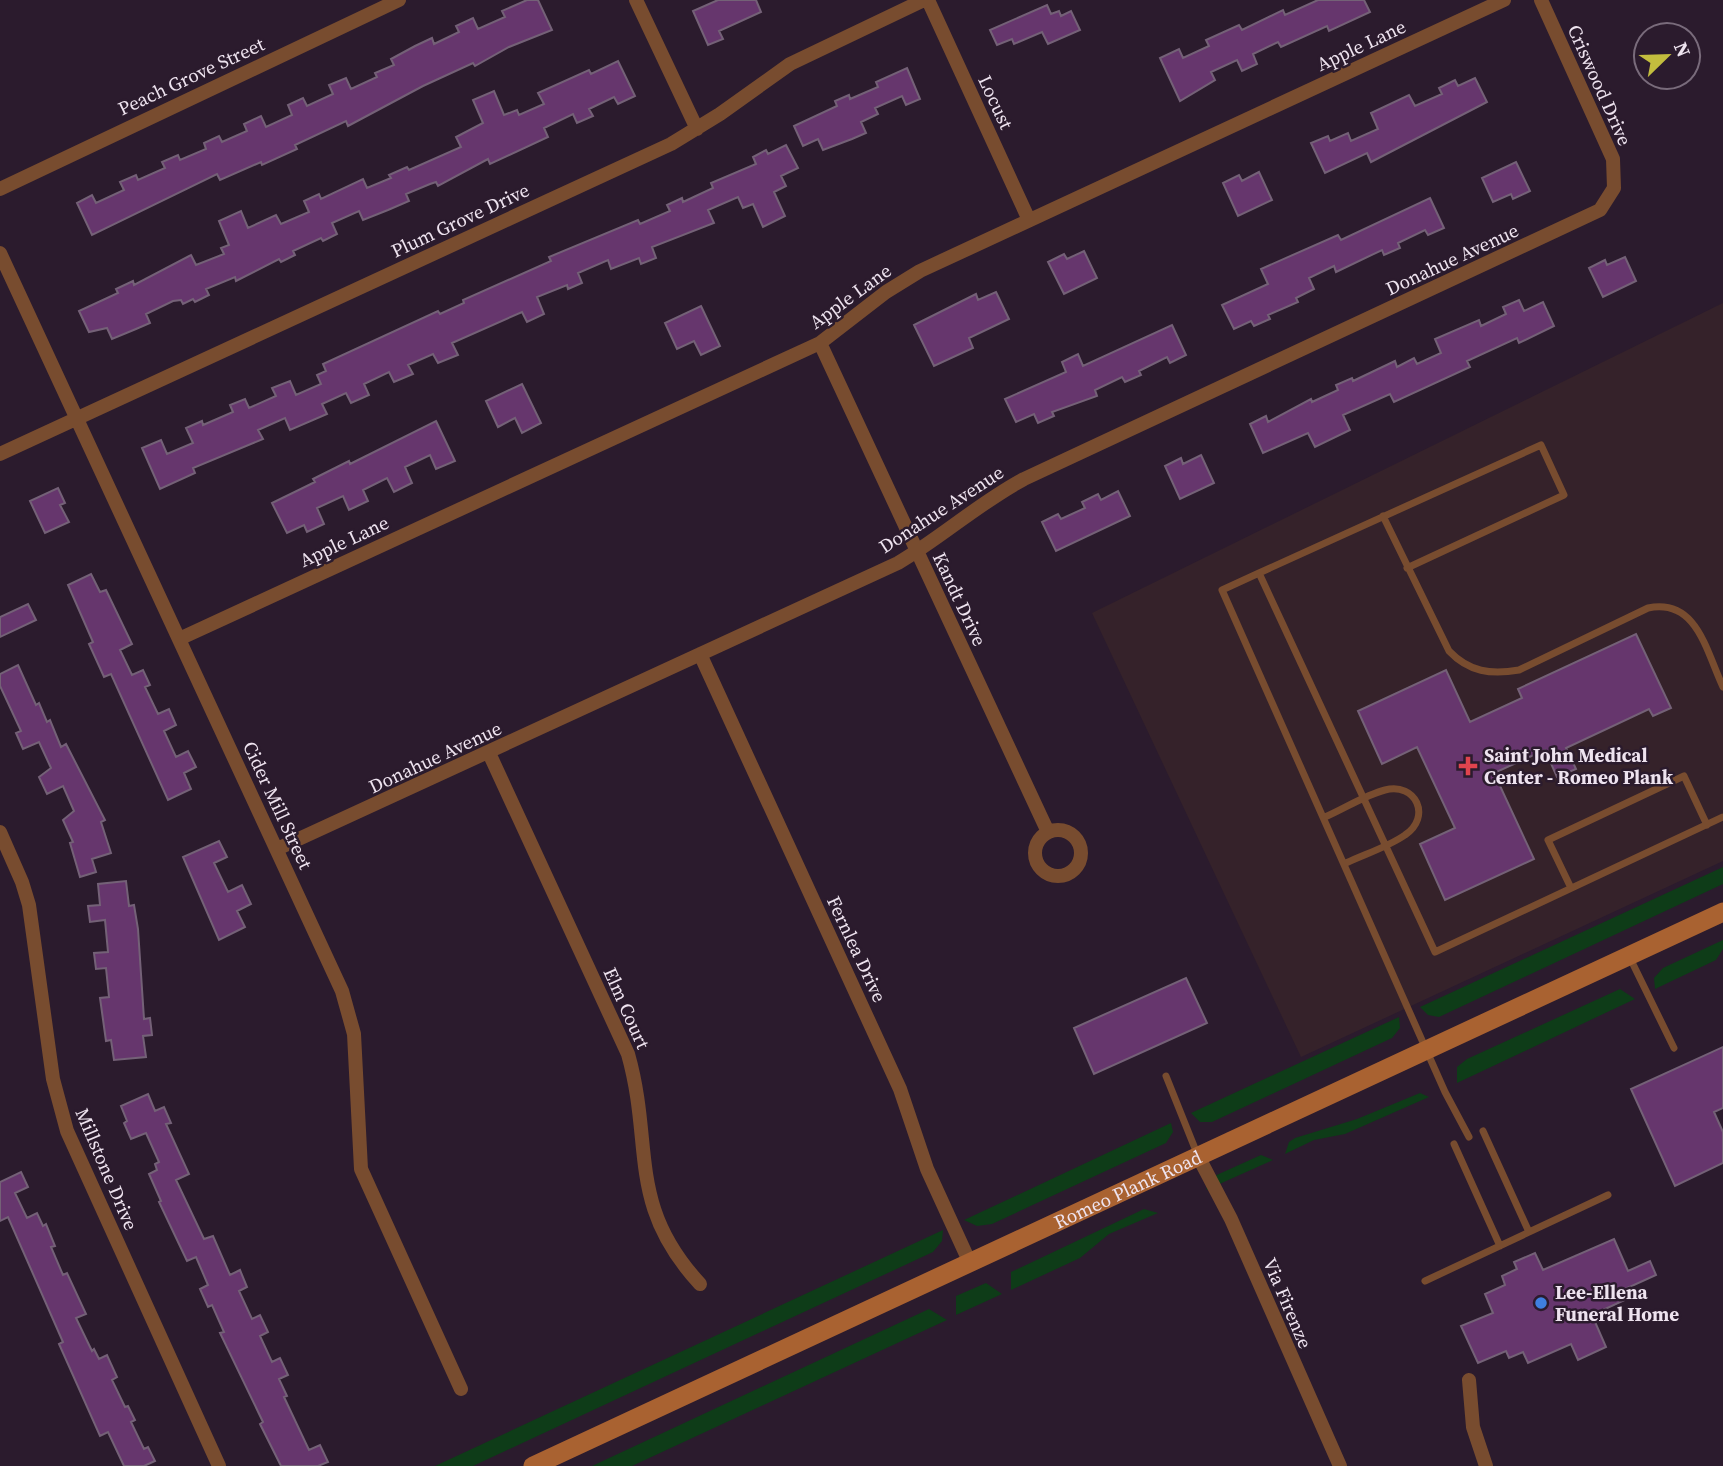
<svg xmlns="http://www.w3.org/2000/svg" width="1723" height="1466" font-family="'Source Serif 4',serif">
<style>
.commercial{fill:#35222a}
.green{fill:#0e3c18}
.building{fill:#66366d;stroke:#746177;stroke-width:2}
.lines{fill:none;stroke-linecap:round;stroke-linejoin:round}
.service{stroke:#784c2f;stroke-width:7}
.minor{stroke:#784c2f;stroke-width:14}
.secondary{stroke:#a96231;stroke-width:19}
.health-dot{fill:#e0444e;stroke:#2b1b2d;stroke-width:2.5}
.shop-dot{fill:#3f7fe0;stroke:#2b1b2d;stroke-width:2.5}
.labels{text-anchor:middle;dominant-baseline:central;stroke-width:5;stroke-linejoin:round;paint-order:stroke}
.street-label{font-size:19px;fill:#eee3ef;stroke:#2b1b2d}
.poi-label{font-size:19px;font-weight:bold;fill:#eee3ef;stroke:#2b1b2d;text-anchor:start}
</style>
<rect width="100%" height="100%" fill="#2b1b2d"/>
<!-- commercial -->
<path class="commercial" d="M 1723,303 L 1723,861 L 1301,1057 L 1092,613 Z"/>
<!-- green -->
<path class="green" d="M 1723,867 L 1723,884 L 1439,1017 L 1428,1015 L 1420,1007 Z
M 1723,940 L 1723,949 L 1716,960 L 1655,989 L 1654,978 L 1663,968 Z
M 1620,989 L 1635,999 L 1457,1083 L 1457,1067 L 1467,1059 Z
M 1399,1017 L 1400,1028 L 1392,1038 L 1212,1122 L 1200,1122 L 1191,1113 Z
M 1420,1093 L 1429,1097 L 1345,1134 L 1314,1140 L 1285,1154 L 1289,1142 L 1295,1138 L 1357,1119 Z
M 1171,1123 L 1173,1132 L 1166,1143 L 992,1224 L 977,1226 L 964,1220 Z
M 1261,1155 L 1273,1160 L 1206,1190 L 1210,1178 Z
M 1144,1209 L 1158,1213 L 1109,1234 L 1080,1258 L 1011,1290 L 1011,1272 Z
M 943,1230 L 942,1241 L 933,1252 L 473,1466 L 435,1466 Z
M 986,1283 L 1002,1294 L 956,1315 L 956,1296 Z
M 929,1309 L 947,1320 L 632,1466 L 592,1466 Z"/>
<!-- building -->
<path class="building" d="M 527,0 L 538,0 L 552,30 L 509,47 L 475,66 L 473,63 L 423,86 L 348,126 L 346,121 L 295,145 L 297,149 L 262,165 L 261,162 L 220,180 L 217,174 L 92,235 L 77,203 L 92,195 L 96,203 L 124,190 L 120,182 L 136,175 L 138,180 L 165,168 L 162,162 L 178,155 L 180,160 L 206,149 L 204,143 L 219,136 L 222,142 L 247,131 L 244,124 L 261,116 L 266,127 L 292,115 L 288,105 L 303,98 L 307,106 L 333,94 L 329,85 L 346,78 L 351,89 L 377,77 L 375,73 L 394,65 L 391,59 L 415,46 L 432,38 L 434,44 L 459,32 L 456,26 L 473,18 L 478,29 L 505,17 L 502,11 Z
M 718,0 L 756,0 L 761,12 L 719,31 L 723,39 L 708,45 L 693,11 Z
M 1318,0 L 1364,0 L 1370,12 L 1329,31 L 1327,26 L 1281,47 L 1278,42 L 1253,54 L 1257,64 L 1242,71 L 1237,60 L 1211,72 L 1215,80 L 1180,101 L 1160,58 L 1179,49 L 1183,58 L 1209,46 L 1206,40 L 1239,25 L 1242,30 L 1283,10 L 1285,15 Z
M 1047,5 L 1051,14 L 1059,11 L 1061,16 L 1071,11 L 1080,30 L 1048,44 L 1042,32 L 1014,44 L 1012,39 L 997,45 L 990,30 Z
M 618,61 L 635,96 L 618,104 L 614,97 L 589,109 L 593,116 L 577,123 L 573,114 L 544,128 L 548,137 L 490,164 L 488,159 L 438,186 L 436,182 L 430,184 L 406,194 L 409,201 L 388,210 L 363,220 L 359,211 L 332,223 L 337,234 L 323,241 L 321,238 L 293,251 L 295,255 L 281,262 L 279,259 L 236,281 L 235,277 L 206,289 L 209,295 L 195,302 L 193,299 L 183,304 L 181,300 L 173,301 L 146,314 L 150,323 L 136,329 L 112,339 L 107,328 L 89,332 L 79,311 L 118,293 L 116,289 L 133,281 L 134,285 L 191,255 L 196,265 L 224,254 L 221,248 L 229,245 L 219,221 L 241,211 L 248,228 L 276,215 L 281,224 L 309,212 L 304,201 L 319,194 L 321,199 L 363,179 L 367,188 L 391,178 L 389,175 L 407,167 L 409,170 L 461,147 L 456,137 L 483,123 L 473,100 L 494,91 L 504,115 L 517,110 L 519,115 L 544,104 L 538,93 L 589,70 L 591,74 Z
M 907,68 L 920,99 L 906,105 L 902,96 L 875,108 L 878,114 L 861,122 L 866,133 L 852,139 L 823,150 L 818,139 L 803,146 L 794,126 L 837,106 L 835,101 L 849,95 L 850,99 L 878,87 L 876,82 Z
M 1475,78 L 1487,102 L 1371,162 L 1367,153 L 1325,173 L 1311,143 L 1328,136 L 1330,141 L 1348,133 L 1351,141 L 1378,129 L 1371,113 L 1409,95 L 1415,106 L 1442,94 L 1439,88 L 1455,80 L 1458,86 Z
M 786,145 L 798,168 L 781,176 L 786,186 L 774,192 L 785,216 L 763,227 L 753,204 L 743,208 L 738,197 L 708,210 L 714,223 L 652,247 L 656,258 L 641,264 L 639,258 L 611,269 L 608,260 L 578,273 L 582,283 L 568,289 L 567,285 L 537,297 L 544,314 L 527,322 L 522,312 L 452,343 L 458,355 L 438,363 L 433,354 L 408,365 L 413,374 L 394,382 L 389,372 L 364,384 L 369,395 L 351,403 L 346,393 L 322,404 L 327,414 L 290,430 L 285,418 L 258,430 L 263,439 L 193,468 L 195,473 L 160,489 L 142,448 L 161,440 L 167,454 L 193,443 L 186,428 L 202,421 L 203,425 L 233,412 L 230,405 L 245,399 L 249,408 L 276,396 L 272,388 L 290,381 L 296,395 L 321,384 L 317,375 L 326,371 L 323,364 L 438,311 L 440,314 L 464,303 L 463,300 L 551,261 L 549,257 L 638,220 L 640,224 L 670,211 L 667,205 L 682,198 L 683,202 L 713,188 L 711,183 L 756,164 L 753,157 L 766,150 L 768,154 Z
M 1516,162 L 1530,191 L 1513,199 L 1511,194 L 1493,202 L 1482,178 Z
M 1259,172 L 1272,200 L 1238,216 L 1223,183 L 1239,175 L 1242,181 Z
M 1430,198 L 1444,228 L 1428,235 L 1425,230 L 1398,243 L 1400,248 L 1384,255 L 1382,250 L 1336,272 L 1334,266 L 1309,278 L 1314,289 L 1296,298 L 1298,302 L 1268,315 L 1270,319 L 1254,326 L 1251,321 L 1234,329 L 1222,305 L 1268,284 L 1261,269 L 1338,235 L 1341,240 Z
M 1084,251 L 1097,278 L 1064,294 L 1048,262 L 1064,254 L 1067,259 Z
M 1625,257 L 1636,281 L 1603,297 L 1589,268 L 1605,260 L 1607,265 Z
M 996,292 L 1009,319 L 969,338 L 973,348 L 934,366 L 914,325 L 976,294 L 978,300 Z
M 1519,300 L 1524,311 L 1543,302 L 1554,326 L 1519,343 L 1517,338 L 1467,361 L 1470,367 L 1394,402 L 1390,394 L 1343,415 L 1350,430 L 1315,447 L 1308,433 L 1263,453 L 1250,424 L 1266,416 L 1268,422 L 1311,399 L 1312,402 L 1338,390 L 1336,385 L 1352,378 L 1353,381 L 1395,361 L 1397,367 L 1414,358 L 1417,364 L 1441,353 L 1435,339 L 1479,320 L 1481,326 L 1506,314 L 1503,307 Z
M 701,306 L 720,346 L 701,355 L 694,341 L 677,349 L 665,323 Z
M 1172,325 L 1186,355 L 1170,363 L 1167,357 L 1139,371 L 1141,375 L 1125,382 L 1122,377 L 1095,390 L 1097,396 L 1052,412 L 1054,416 L 1038,423 L 1034,414 L 1016,422 L 1005,399 L 1066,372 L 1062,362 L 1078,354 L 1083,366 Z
M 522,384 L 541,423 L 522,433 L 515,418 L 498,427 L 486,401 Z
M 436,421 L 455,461 L 436,469 L 430,455 L 405,467 L 412,483 L 394,492 L 387,478 L 363,490 L 368,501 L 349,510 L 343,496 L 317,508 L 324,524 L 307,532 L 304,525 L 287,533 L 272,503 L 315,482 L 313,479 L 349,461 L 350,464 Z
M 1201,455 L 1214,483 L 1180,499 L 1165,466 L 1181,458 L 1183,464 Z
M 58,488 L 65,503 L 60,505 L 69,522 L 45,533 L 30,501 Z
M 1118,491 L 1130,516 L 1056,551 L 1042,522 L 1058,514 L 1061,519 L 1085,508 L 1082,502 L 1098,494 L 1101,500 Z
M 91,574 L 100,592 L 106,590 L 132,644 L 120,650 L 132,675 L 143,670 L 150,685 L 145,687 L 158,714 L 169,709 L 176,725 L 164,731 L 176,757 L 188,751 L 196,767 L 184,773 L 191,789 L 168,800 L 111,674 L 104,677 L 89,644 L 93,642 L 68,585 Z
M 28,604 L 36,620 L 0,637 L 0,617 Z
M 1636,634 L 1671,708 L 1653,716 L 1649,709 L 1566,748 L 1576,769 L 1557,777 L 1545,750 L 1494,773 L 1534,859 L 1445,900 L 1420,844 L 1455,828 L 1417,747 L 1382,764 L 1358,711 L 1446,670 L 1470,722 L 1522,698 L 1518,689 Z
M 18,665 L 36,705 L 39,703 L 47,722 L 50,720 L 61,747 L 66,744 L 105,820 L 101,822 L 111,853 L 92,859 L 96,872 L 80,877 L 70,843 L 73,842 L 63,820 L 74,811 L 63,786 L 47,794 L 39,777 L 51,768 L 39,742 L 23,749 L 16,733 L 21,731 L 0,686 L 0,674 Z
M 219,841 L 227,857 L 214,863 L 228,892 L 242,885 L 251,904 L 237,911 L 245,927 L 219,940 L 183,857 Z
M 126,881 L 129,906 L 134,905 L 138,929 L 144,1019 L 150,1018 L 152,1035 L 143,1036 L 146,1057 L 114,1060 L 111,1040 L 106,1041 L 100,998 L 109,997 L 106,968 L 96,969 L 94,953 L 108,952 L 105,920 L 90,922 L 88,906 L 100,905 L 98,884 Z
M 1186,978 L 1207,1023 L 1094,1074 L 1074,1028 Z
M 1723,1047 L 1723,1108 L 1714,1112 L 1723,1132 L 1723,1163 L 1675,1186 L 1631,1089 Z
M 148,1094 L 155,1111 L 164,1107 L 171,1123 L 166,1124 L 189,1174 L 176,1180 L 204,1239 L 213,1236 L 230,1275 L 240,1270 L 247,1287 L 239,1291 L 252,1319 L 260,1315 L 268,1332 L 260,1336 L 272,1362 L 280,1358 L 288,1375 L 279,1379 L 287,1396 L 284,1397 L 309,1450 L 320,1445 L 328,1462 L 318,1466 L 281,1466 L 260,1424 L 263,1422 L 220,1333 L 224,1332 L 212,1305 L 208,1307 L 200,1289 L 208,1285 L 196,1257 L 187,1261 L 159,1202 L 161,1201 L 149,1174 L 157,1170 L 155,1164 L 159,1162 L 146,1133 L 131,1139 L 124,1123 L 127,1121 L 121,1106 Z
M 21,1172 L 28,1187 L 15,1193 L 27,1218 L 37,1213 L 43,1226 L 46,1224 L 55,1246 L 51,1247 L 63,1275 L 67,1273 L 86,1314 L 76,1318 L 92,1351 L 94,1349 L 99,1359 L 107,1355 L 117,1377 L 112,1380 L 125,1407 L 128,1406 L 135,1420 L 131,1422 L 144,1449 L 148,1447 L 155,1461 L 144,1466 L 124,1466 L 108,1432 L 100,1436 L 59,1344 L 63,1342 L 8,1217 L 0,1221 L 0,1182 Z
M 1614,1239 L 1628,1271 L 1650,1261 L 1656,1275 L 1625,1289 L 1629,1298 L 1592,1315 L 1606,1347 L 1578,1360 L 1571,1344 L 1528,1363 L 1523,1352 L 1509,1358 L 1506,1351 L 1478,1363 L 1461,1326 L 1493,1313 L 1485,1294 L 1505,1285 L 1502,1276 L 1517,1269 L 1514,1262 L 1535,1253 L 1543,1270 Z"/>
<g class="lines">
<!-- service -->
<path class="service" d="M 1383,516 L 1449,651 C 1469,672 1491,675 1519,670 L 1648,608 C 1697,598 1706,651 1723,687
M 1407,568 L 1564,495 L 1541,445 L 1259,573 L 1435,952 L 1723,817
M 1259,573 L 1222,590 L 1445,1092 L 1469,1137
M 1325,817 C 1344,809 1365,795 1385,790 C 1416,782 1432,817 1405,835 C 1388,847 1365,854 1346,863
M 1571,888 L 1548,840 L 1684,776 L 1707,825
M 1630,958 L 1674,1048
M 1166,1076 L 1198,1156
M 1483,1131 L 1529,1232
M 1454,1144 L 1500,1246
M 1425,1281 L 1608,1195"/>
<!-- minor -->
<path class="minor" d="M 636,0 L 697,129
M 928,0 L 1029,220
M 0,189 L 399,0
M 0,253 L 342,991 L 354,1034 L 361,1169 L 461,1389
M 820,343 L 1048,832
M 0,454 L 671,144 L 720,114 L 790,64 L 924,0
M 179,639 L 820,343 L 886,292 L 920,271 L 1504,0
M 700,654 L 900,1089 L 927,1169 L 970,1263
M 489,753 L 628,1054 C 654,1146 626,1204 700,1284
M1035 853a23 23 0 1 1 46 0a23 23 0 1 1-46 0Z
M 0,832 L 22,882 L 29,905 L 53,1079 L 67,1131 L 219,1466
M 277,849 L 898,563 C 942,537 979,503 1024,479 L 1600,210 L 1614,188 L 1613,159 L 1541,0
M 1198,1156 L 1231,1219 L 1340,1466
M 1469,1380 L 1473,1427 L 1486,1466"/>
<!-- secondary -->
<path class="secondary" id="s1" d="M 533,1466 L 1723,912"/>
</g>
<!-- markers -->
<path class="health-dot" d="M1464.5 755.5h7v7h7v7h-7v7h-7v-7h-7v-7h7z"/>
<circle class="shop-dot" cx="1541" cy="1303" r="7"/>
<g class="labels">
<!-- street labels -->
<g class="street-label">
<text transform="translate(1361 45) rotate(-25)">Apple Lane</text>
<text transform="translate(191 76) rotate(-25)">Peach Grove Street</text>
<text transform="translate(1600 85) rotate(66)">Criswood Drive</text>
<text transform="translate(996 102) rotate(65)">Locust</text>
<text transform="translate(460 220) rotate(-25)">Plum Grove Drive</text>
<text transform="translate(1452 259) rotate(-25)">Donahue Avenue</text>
<text transform="translate(850 296) rotate(-36)">Apple Lane</text>
<text transform="translate(941 509) rotate(-33)">Donahue Avenue</text>
<text transform="translate(344 541) rotate(-25)">Apple Lane</text>
<text transform="translate(960 599) rotate(65)">Kandt Drive</text>
<text transform="translate(435 757) rotate(-25)">Donahue Avenue</text>
<text transform="translate(278 805) rotate(65)">Cider Mill Street</text>
<text transform="translate(857 949) rotate(65)">Fernlea Drive</text>
<text transform="translate(627 1008) rotate(66)">Elm Court</text>
<text transform="translate(107 1169) rotate(67)">Millstone Drive</text>
<text stroke="none"><textPath href="#s1" startOffset="656">Romeo Plank Road</textPath></text>
<text transform="translate(1288 1303) rotate(67)">Via Firenze</text>
</g>
<!-- poi labels -->
<g class="poi-label">
<text x="1484" y="755">Saint John Medical<tspan x="1484" dy="22">Center - Romeo Plank</tspan></text>
<text x="1555" y="1292">Lee-Ellena<tspan x="1555" dy="22">Funeral Home</tspan></text>
</g>
</g>
<!-- north arrow -->
<g transform="translate(1667 56) rotate(67)"><circle r="33" fill="#2b1b2d" stroke="#796b7b" stroke-width="2"/>
<path d="M0-5L12 26L0 18L-12 26Z" fill="#c3bd3e"/>
<text y="-10" font-size="19" font-weight="bold" text-anchor="middle" fill="#eee3ef">N</text>
</g>
</svg>
